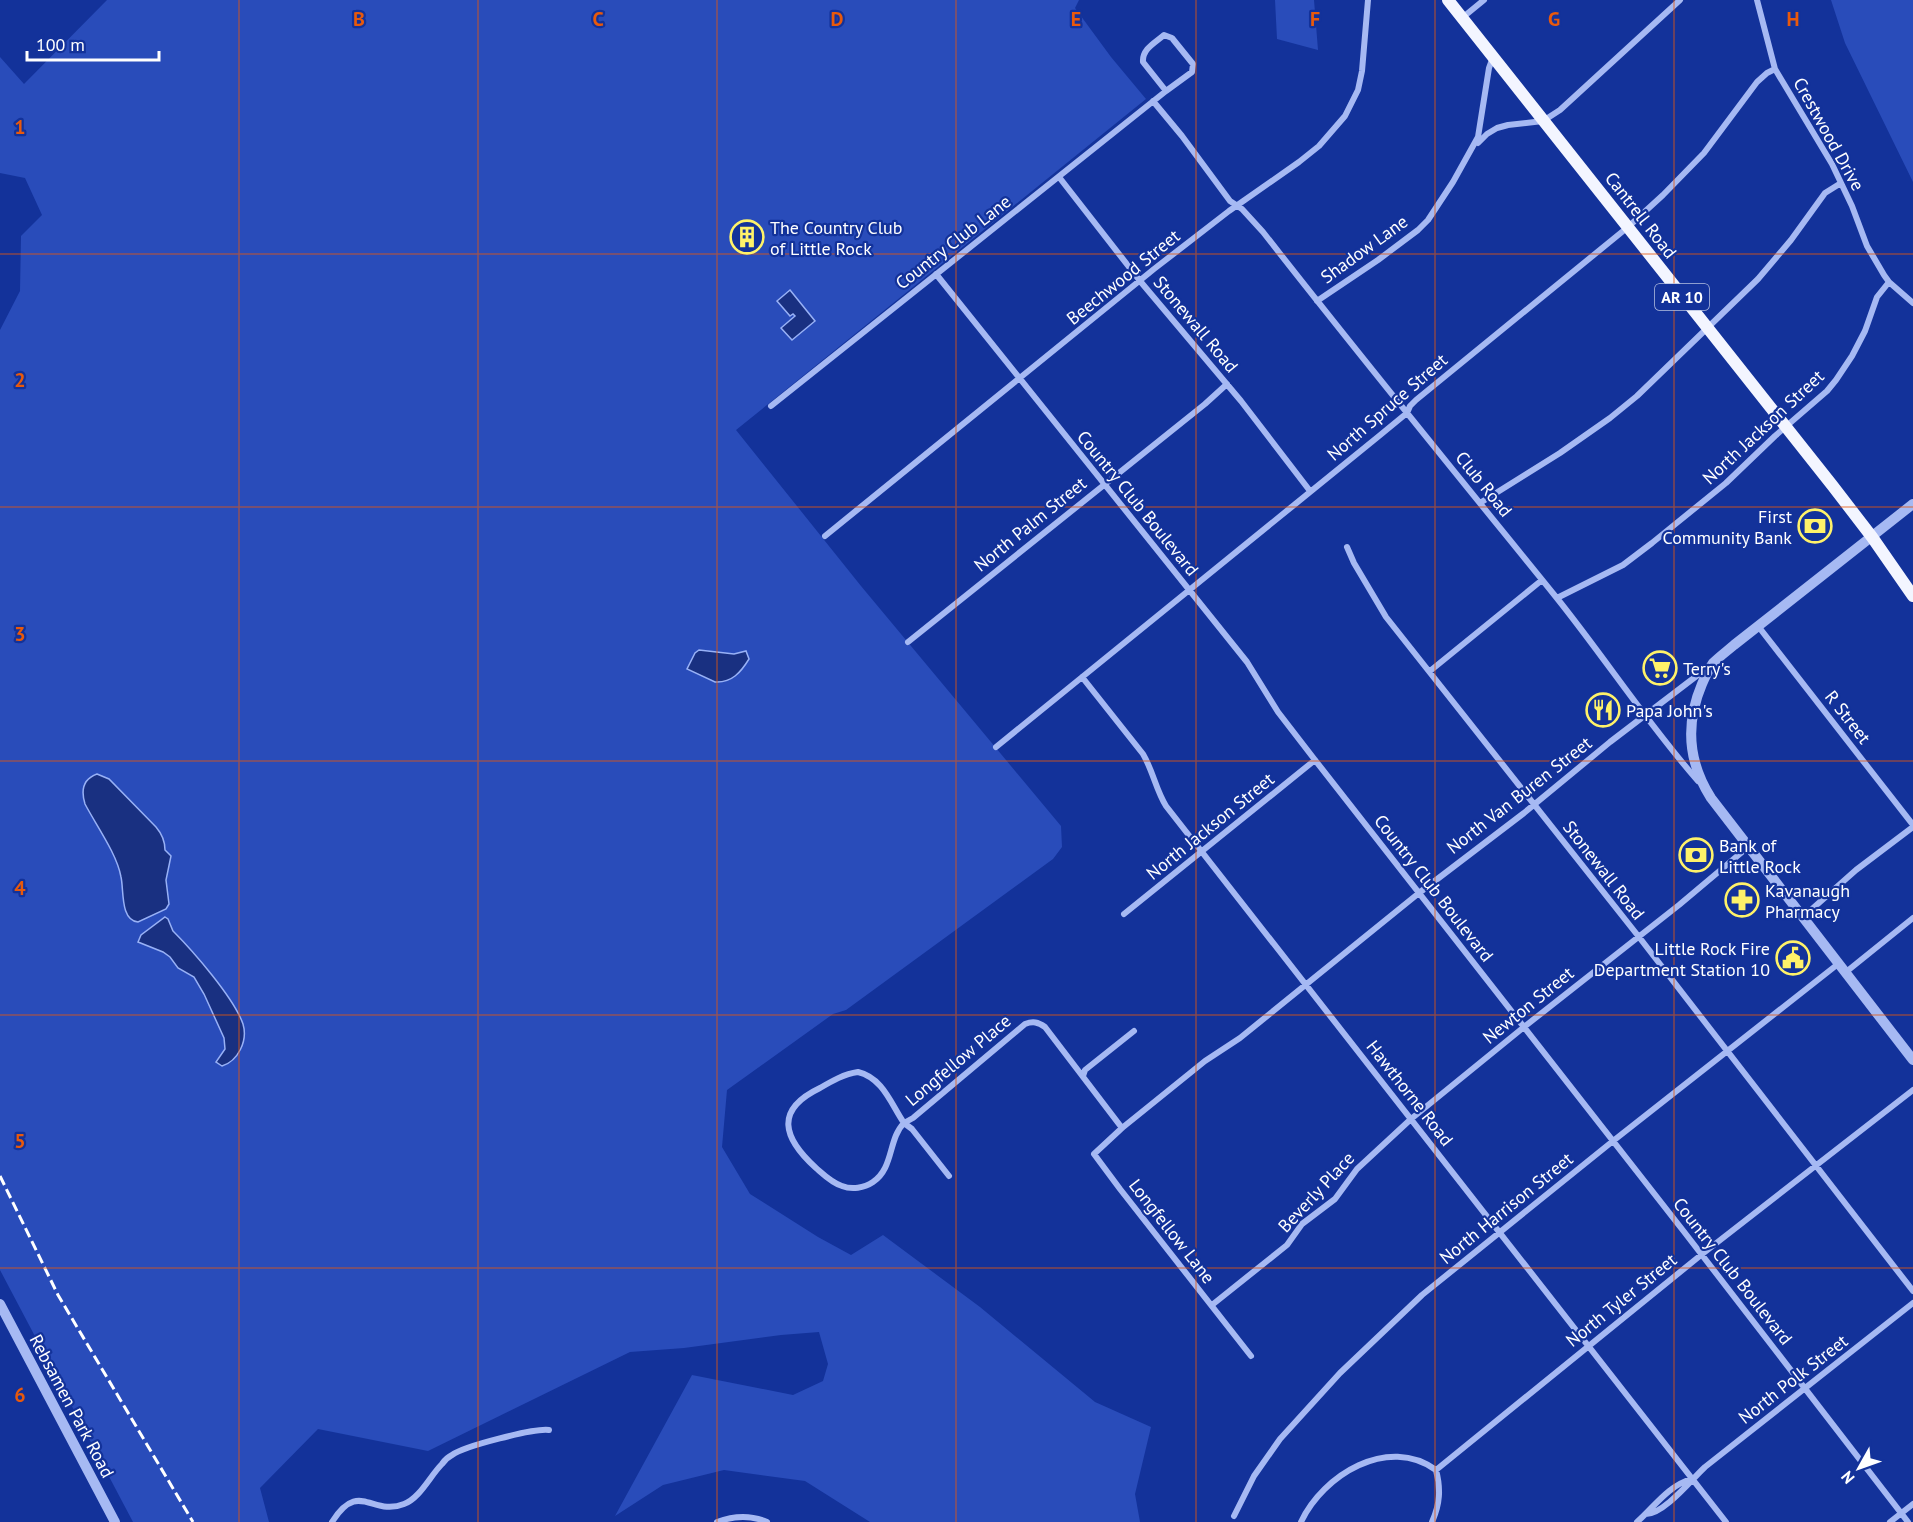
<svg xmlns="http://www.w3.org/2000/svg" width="1913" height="1522" font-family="'PT Sans',sans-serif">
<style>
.green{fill:#294cba}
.water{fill:#193081;stroke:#98b1f6;stroke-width:1.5}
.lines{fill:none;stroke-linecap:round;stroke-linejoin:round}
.minor{stroke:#a6b9f3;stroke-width:6}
.tertiary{stroke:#a6b9f3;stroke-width:10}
.primary{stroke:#f3f5ff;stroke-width:12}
.rail{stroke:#fff;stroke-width:3;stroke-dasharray:10 4.5;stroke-linecap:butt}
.grid{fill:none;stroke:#e8590c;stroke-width:1.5;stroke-opacity:0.55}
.labels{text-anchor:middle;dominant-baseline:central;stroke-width:4.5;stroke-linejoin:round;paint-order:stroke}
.shield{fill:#13329a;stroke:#b8c2e1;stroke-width:1.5}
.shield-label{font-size:16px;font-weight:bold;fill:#fff}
.street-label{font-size:18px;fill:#fff;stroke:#13329a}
.poi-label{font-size:18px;fill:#fff;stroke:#13329a;text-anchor:start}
.grid-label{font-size:20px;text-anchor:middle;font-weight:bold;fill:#e8590c;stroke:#13329a;stroke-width:4.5;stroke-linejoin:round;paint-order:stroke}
</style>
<rect width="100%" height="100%" fill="#13329a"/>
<!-- green -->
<path class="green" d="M 107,0 L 1079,0 L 1075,8 L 1111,57 L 1146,99 L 736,430 L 861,586 L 1061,826 L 1062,847 L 1053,859 L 846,1010 L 833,1014 L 727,1090 L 722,1147 L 750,1194 L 818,1237 L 851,1255 L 883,1235 L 980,1307 L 1095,1402 L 1151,1427 L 1135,1494 L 1140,1522 L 870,1522 L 805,1481 L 724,1470 L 663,1485 L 615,1516 L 692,1375 L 793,1395 L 823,1381 L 828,1364 L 819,1332 L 781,1335 L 684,1348 L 630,1352 L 428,1451 L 318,1429 L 260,1488 L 269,1522 L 133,1522 L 0,1270 L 0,330 L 20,291 L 21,236 L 42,215 L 25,178 L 0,173 L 0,57 L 24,84 Z
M 1275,0 L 1314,0 L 1318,50 L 1277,39 Z
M 1831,0 L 1913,0 L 1913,182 L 1845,43 Z"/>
<!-- water -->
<path class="water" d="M 790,290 L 815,321 L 792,340 L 781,328 L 795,316 L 793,314 L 790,316 L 777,301 Z
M 699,650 L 734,654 L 746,651 L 749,659 C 741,672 732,683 715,682 L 687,669 L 695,653 Z
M 97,774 L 109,779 L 156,827 C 162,834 165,841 165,850 L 171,856 L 166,880 L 169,904 L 166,909 L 138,922 C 120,920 124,890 121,877 C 117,854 96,825 85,804 C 81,791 83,779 97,774 Z
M 165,917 L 168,919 L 173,931 C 193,951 234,998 243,1024 C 248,1041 238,1061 222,1066 L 216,1062 L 225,1049 L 224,1038 L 204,994 L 194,977 L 178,968 L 170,957 L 163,952 L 138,942 L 141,935 Z"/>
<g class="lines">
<!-- minor -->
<path class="minor" d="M 1757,0 L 1775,69 L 1832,164 L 1852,206 L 1867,246 L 1884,275 L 1889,282 L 1913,303
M 1462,18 L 1484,0
M 1164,35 L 1172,38 L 1193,64 L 1192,72 L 1166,91 L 1143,62 C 1142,49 1155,43 1164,35 Z
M 1153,101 L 1182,136 L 1230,201 L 1242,209 L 1263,232 C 1359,355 1458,476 1556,597 C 1605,658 1647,723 1698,781
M 1478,143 L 1487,134 L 1497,128 L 1508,125 L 1543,121 L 1560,110 L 1680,0
M 1059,177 L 1140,281 L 1241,401 L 1310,491
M 936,274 L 1247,662 L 1278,712 L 1315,760 L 1685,1233 L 1908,1522
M 1317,301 L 1378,260 L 1418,230 L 1428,220 L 1453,182 L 1478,137 L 1489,68 L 1493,57
M 771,406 L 1166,91
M 1480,503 L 1560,453 L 1610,418 L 1637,396 L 1758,279 L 1791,240 L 1825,193 L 1841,183
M 825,536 L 1154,269 L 1229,211 L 1299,162 L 1319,146 L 1345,116 L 1358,90 L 1362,71 L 1368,0
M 1347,547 L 1354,563 L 1386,617 L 1639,937 L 1913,1291
M 1557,598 L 1623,565 L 1652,543 L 1726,483 L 1775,436 L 1827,391 L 1836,380 L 1852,356 L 1865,331 L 1877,297 L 1889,282
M 1758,626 L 1913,825
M 908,642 L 1205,404 L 1227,384
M 1430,671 L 1542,580
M 1082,677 L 1143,754 C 1153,771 1156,790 1166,806 L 1726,1522
M 996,747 L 1379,436 L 1407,413 L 1410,406 L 1416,400 L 1628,227 L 1663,195 L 1704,153 L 1757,82 L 1767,73 L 1775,69
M 1124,914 L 1315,760
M 1803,917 L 1856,870 L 1913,827
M 1846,972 L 1913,918
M 858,1072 C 883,1078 891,1104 904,1123 C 888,1139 894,1168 873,1182 C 864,1188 852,1190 842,1186 C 832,1183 824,1175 816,1168 C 783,1138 774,1110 820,1088 C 832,1081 844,1074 858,1072 Z
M 1083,1076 L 1085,1070 L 1134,1031
M 949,1176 L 912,1129 L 904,1123 L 913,1118 L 1025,1024 C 1033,1021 1038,1022 1045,1027 L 1122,1128
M 1212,1305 L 1287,1245 L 1302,1224 L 1335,1199 L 1357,1169 L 1411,1119 L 1524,1027 L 1679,905 L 1748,847
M 1251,1356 L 1120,1189 L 1094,1154 L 1122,1128 L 1205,1061 L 1240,1038 L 1419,893 L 1524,813 L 1610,742 L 1707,668
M 1436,1470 L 1701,1255 L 1913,1090
M 1646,1514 C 1664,1514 1692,1479 1705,1467 L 1913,1303
M 1234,1516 L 1254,1476 L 1280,1439 L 1340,1373 L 1422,1295 L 1613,1141 L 1838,964
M 332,1522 C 359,1479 372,1517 404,1504 C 420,1498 430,1476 442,1464 C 444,1461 448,1457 452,1455 C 464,1446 535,1428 549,1430
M 717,1522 C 733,1516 751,1515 767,1522
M 1301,1522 C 1323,1475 1388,1435 1436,1470 C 1441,1489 1440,1504 1432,1522
M 1637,1522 C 1654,1507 1668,1486 1691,1479
M 1890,1522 L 1913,1504"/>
<!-- tertiary -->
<path class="tertiary" d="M 1913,504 L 1734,645 C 1727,651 1719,657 1713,663 C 1709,669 1705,677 1702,684 C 1685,724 1688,762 1711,798 L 1913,1060
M 0,1304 L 115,1522"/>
<!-- primary -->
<path class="primary" d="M 1448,0 L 1832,485 L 1872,537 L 1913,596"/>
<!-- rail -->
<path class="rail" d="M 0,1176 L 58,1295 L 193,1522"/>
</g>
<!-- grid -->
<path class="grid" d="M 239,0 L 239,1522M 478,0 L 478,1522M 717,0 L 717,1522M 956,0 L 956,1522M 1196,0 L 1196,1522M 1435,0 L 1435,1522M 1674,0 L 1674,1522M 0,254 L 1913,254M 0,507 L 1913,507M 0,761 L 1913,761M 0,1015 L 1913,1015M 0,1268 L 1913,1268"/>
<!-- icons -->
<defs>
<symbol id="building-ring" viewBox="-11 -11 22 22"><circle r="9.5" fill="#13329a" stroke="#fff269" stroke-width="1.5"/><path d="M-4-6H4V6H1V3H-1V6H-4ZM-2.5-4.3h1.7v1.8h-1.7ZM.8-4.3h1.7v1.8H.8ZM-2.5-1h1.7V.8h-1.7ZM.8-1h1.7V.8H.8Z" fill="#fff269"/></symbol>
<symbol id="bank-ring" viewBox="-11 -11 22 22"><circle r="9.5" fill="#13329a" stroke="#fff269" stroke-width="1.5"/><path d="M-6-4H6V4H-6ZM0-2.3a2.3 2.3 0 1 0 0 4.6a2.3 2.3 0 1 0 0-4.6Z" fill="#fff269"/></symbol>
<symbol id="supermarket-ring" viewBox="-11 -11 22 22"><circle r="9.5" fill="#13329a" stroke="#fff269" stroke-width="1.5"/><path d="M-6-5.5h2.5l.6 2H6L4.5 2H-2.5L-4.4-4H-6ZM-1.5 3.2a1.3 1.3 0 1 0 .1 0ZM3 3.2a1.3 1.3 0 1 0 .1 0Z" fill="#fff269"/></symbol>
<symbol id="restaurant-ring" viewBox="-11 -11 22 22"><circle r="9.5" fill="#13329a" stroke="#fff269" stroke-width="1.5"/><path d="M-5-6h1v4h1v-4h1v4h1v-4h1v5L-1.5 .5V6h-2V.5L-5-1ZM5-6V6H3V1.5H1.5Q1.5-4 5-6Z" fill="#fff269"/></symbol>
<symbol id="pharmacy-ring" viewBox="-11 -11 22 22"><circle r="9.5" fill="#13329a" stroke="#fff269" stroke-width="1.5"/><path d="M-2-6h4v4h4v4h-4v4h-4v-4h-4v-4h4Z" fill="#fff269"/></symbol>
<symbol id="civic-ring" viewBox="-11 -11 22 22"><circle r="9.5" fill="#13329a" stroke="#fff269" stroke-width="1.5"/><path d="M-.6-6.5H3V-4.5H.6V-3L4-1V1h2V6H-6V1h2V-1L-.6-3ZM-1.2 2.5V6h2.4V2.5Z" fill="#fff269"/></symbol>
</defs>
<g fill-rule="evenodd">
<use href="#building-ring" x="728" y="218" width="38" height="38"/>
<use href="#bank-ring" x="1796" y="507" width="38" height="38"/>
<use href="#supermarket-ring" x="1641" y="649" width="38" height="38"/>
<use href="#restaurant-ring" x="1584" y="691" width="38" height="38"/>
<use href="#bank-ring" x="1677" y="836" width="38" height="38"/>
<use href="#pharmacy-ring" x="1723" y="881" width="38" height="38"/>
<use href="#civic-ring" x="1774" y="939" width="38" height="38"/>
</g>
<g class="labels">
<!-- shield labels -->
<rect class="shield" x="1655" y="284" width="54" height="26" rx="4.5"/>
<g class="shield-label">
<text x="1682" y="297">AR 10</text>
</g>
<!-- street labels -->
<g class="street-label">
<text transform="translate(1829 134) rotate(61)">Crestwood Drive</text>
<text transform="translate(1641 215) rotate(52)">Cantrell Road</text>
<text transform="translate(953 242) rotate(-38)">Country Club Lane</text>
<text transform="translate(1364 249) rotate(-36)">Shadow Lane</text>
<text transform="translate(1123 277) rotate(-39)">Beechwood Street</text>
<text transform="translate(1196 324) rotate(50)">Stonewall Road</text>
<text transform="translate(1387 407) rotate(-41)">North Spruce Street</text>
<text transform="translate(1763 427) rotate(-43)">North Jackson Street</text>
<text transform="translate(1484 484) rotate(51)">Club Road</text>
<text transform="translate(1138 503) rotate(51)">Country Club Boulevard</text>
<text transform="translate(1030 524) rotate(-39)">North Palm Street</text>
<text transform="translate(1848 717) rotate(52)">R Street</text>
<text transform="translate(1519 795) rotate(-38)">North Van Buren Street</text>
<text transform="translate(1210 826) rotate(-39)">North Jackson Street</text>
<text transform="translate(1604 870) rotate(52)">Stonewall Road</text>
<text transform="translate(1434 888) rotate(52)">Country Club Boulevard</text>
<text transform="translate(1528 1005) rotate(-39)">Newton Street</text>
<text transform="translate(958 1060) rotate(-40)">Longfellow Place</text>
<text transform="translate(1410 1093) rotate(52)">Hawthorne Road</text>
<text transform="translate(1316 1192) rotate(-47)">Beverly Place</text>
<text transform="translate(1506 1208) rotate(-39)">North Harrison Street</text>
<text transform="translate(1172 1231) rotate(52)">Longfellow Lane</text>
<text transform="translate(1733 1271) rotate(52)">Country Club Boulevard</text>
<text transform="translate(1621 1300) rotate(-39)">North Tyler Street</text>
<text transform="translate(1793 1379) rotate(-38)">North Polk Street</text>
<text transform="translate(72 1406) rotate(62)">Rebsamen Park Road</text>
</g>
<!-- poi labels -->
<g class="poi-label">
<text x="770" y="227">The Country Club<tspan x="770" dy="21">of Little Rock</tspan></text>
<text x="1792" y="516" text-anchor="end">First<tspan x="1792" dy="21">Community Bank</tspan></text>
<text x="1683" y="668">Terry's</text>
<text x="1626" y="710">Papa John's</text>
<text x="1719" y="845">Bank of<tspan x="1719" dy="21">Little Rock</tspan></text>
<text x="1765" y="890">Kavanaugh<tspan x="1765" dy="21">Pharmacy</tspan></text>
<text x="1770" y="948" text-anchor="end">Little Rock Fire<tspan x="1770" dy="21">Department Station 10</tspan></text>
</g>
</g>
<g class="grid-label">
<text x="359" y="26">B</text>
<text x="598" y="26">C</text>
<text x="837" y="26">D</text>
<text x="1076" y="26">E</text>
<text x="1315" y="26">F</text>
<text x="1554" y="26">G</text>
<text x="1793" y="26">H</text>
<text x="20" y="134">1</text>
<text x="20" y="387">2</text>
<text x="20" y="641">3</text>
<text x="20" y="895">4</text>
<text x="20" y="1148">5</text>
<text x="20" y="1402">6</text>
</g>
<!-- north arrow -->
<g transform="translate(1859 1468) rotate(230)" stroke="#13329a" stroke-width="4.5" paint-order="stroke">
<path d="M0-4.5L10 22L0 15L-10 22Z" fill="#ffffff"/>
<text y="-9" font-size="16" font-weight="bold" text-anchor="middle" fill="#ffffff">N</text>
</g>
<!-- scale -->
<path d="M27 51v9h132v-9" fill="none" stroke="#ffffff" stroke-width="3"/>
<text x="36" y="51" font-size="18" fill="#ffffff" stroke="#13329a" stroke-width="4.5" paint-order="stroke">100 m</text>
</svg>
